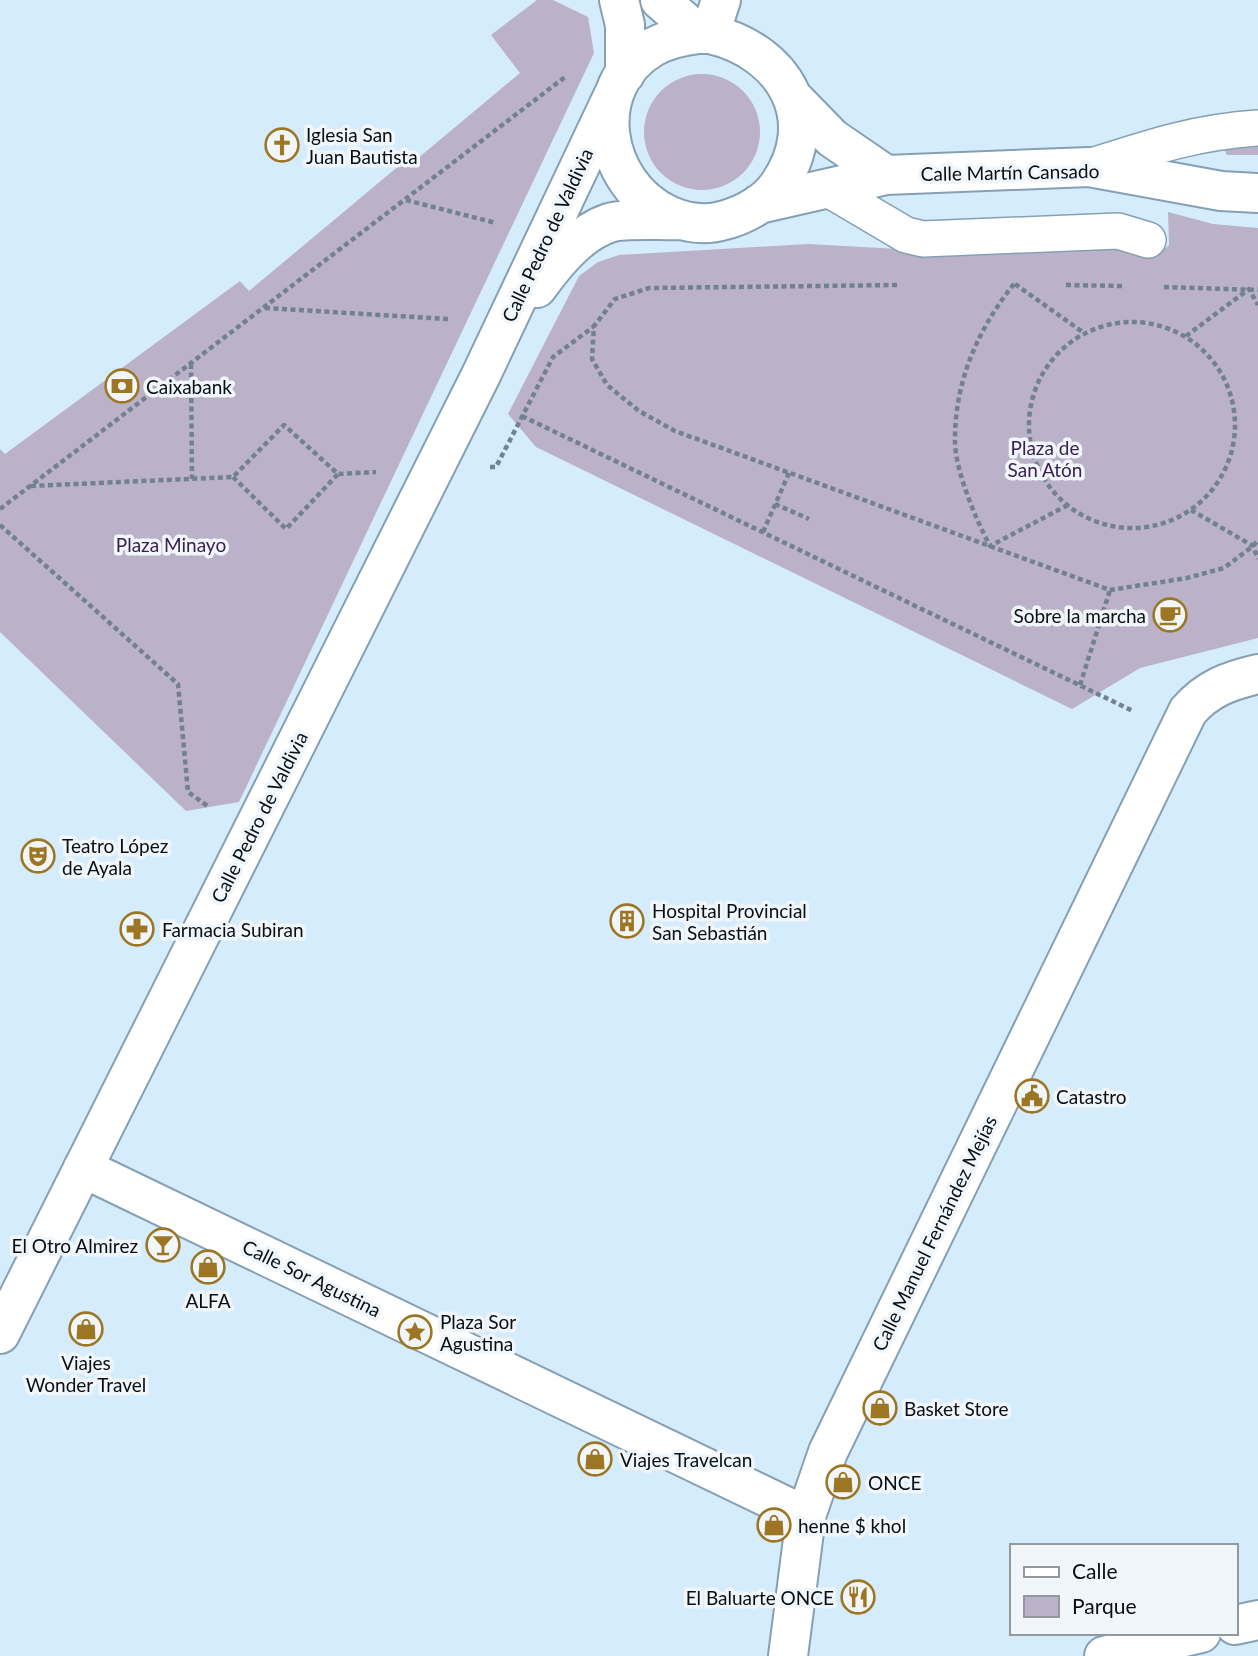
<svg xmlns="http://www.w3.org/2000/svg" width="1258" height="1656" font-family="Lato,sans-serif">
<style>
.green{fill:#bbb1c9}
.lines{fill:none;stroke-linecap:round;stroke-linejoin:round}
.service-casing{stroke:#85a0b4;stroke-width:38}
.pedestrian-casing{stroke:#85a0b4;stroke-width:42}
.minor-casing{stroke:#85a0b4;stroke-width:42}
.tertiary-casing{stroke:#85a0b4;stroke-width:42}
.path{stroke:#71818e;stroke-width:4.5;stroke-dasharray:5 3.5;stroke-linecap:butt}
.service{stroke:#fff;stroke-width:35}
.pedestrian{stroke:#fff;stroke-width:38}
.minor{stroke:#fff;stroke-width:38}
.tertiary{stroke:#fff;stroke-width:38}
.labels{text-anchor:middle;dominant-baseline:central;stroke-width:7;stroke-linejoin:round;paint-order:stroke}
.poi-label{font-size:19px;fill:#060f16;stroke:#f1f6fb;text-anchor:start}
.street-label{font-size:19px;fill:#060f16;stroke:#f1f6fb}
.park-label{font-size:19px;fill:#3a2052;stroke:#f1f6fb}
</style>
<rect width="100%" height="100%" fill="#d5ecfd"/>
<!-- green -->
<path class="green" d="M 537,0 L 553,0 L 588,17 L 594,53 L 239,802 L 186,811 L 0,632 L 0,449 L 5,454 L 240,281 L 249,291 L 413,154 L 417,159 L 520,73 L 491,35 Z
M644 132a58 58 0 1 1 116 0a58 58 0 1 1-116 0Z
M 1258,147 L 1258,155 L 1227,155 L 1224,149 Z
M 1168,212 L 1213,224 L 1258,228 L 1258,638 L 1140,668 L 1072,709 L 536,447 L 508,414 L 579,276 L 598,262 L 619,255 L 808,244 L 936,251 L 1107,241 L 1151,254 L 1161,252 L 1169,245 Z"/>
<g class="lines">
<defs>
<path id="service" d="M 1089,167 C 1148,148 1195,132 1258,128
M 828,189 L 906,235 L 923,239 L 1118,231 L 1148,240"/>
<path id="pedestrian" d="M 83,1168 L 806,1516"/>
<path id="minor" d="M 699,34 L 710,34 L 721,0
M 1235,1625 L 1258,1620
M 788,1656 L 806,1516 L 828,1452 L 1188,711 C 1208,688 1229,681 1258,674
M 1104,1656 L 1201,1633"/>
<path id="tertiary" d="M 619,0 L 625,25 L 625,74
M 660,0 L 699,34
M 699,34 C 682,36 668,39 653,47 C 585,87 602,184 668,215 C 686,223 706,226 725,220 C 744,215 766,203 778,186 C 825,119 784,51 710,34
M 794,99 L 832,138 L 886,175
M 759,204 L 886,175 L 1089,167 L 1221,191 L 1258,193
M 537,288 C 555,263 579,233 609,223 C 624,218 662,221 680,220
M 0,1334 L 481,375 L 613,96"/>
</defs>
<!-- service casing -->
<use href="#service" class="service-casing"/>
<!-- pedestrian casing -->
<use href="#pedestrian" class="pedestrian-casing"/>
<!-- minor casing -->
<use href="#minor" class="minor-casing"/>
<!-- tertiary casing -->
<use href="#tertiary" class="tertiary-casing"/>
<!-- path -->
<path class="path" d="M 406,200 L 496,223
M 1014,284 C 978,329 955,381 955,439 C 954,468 976,520 990,546 L 1066,506
M 1015,284 L 1084,333
M 897,285 L 649,288 L 615,299 L 594,326 L 592,359 L 607,385 L 639,411 L 675,431 L 1110,590 L 1187,578 L 1224,568 L 1253,546 L 1258,540
M 1066,285 L 1124,286
M 1164,287 L 1258,290
M 265,308 L 448,319
M1029 425a103 103 0 1 1 206 0a103 103 0 1 1-206 0Z
M 1186,336 L 1249,289 L 1258,305
M 191,364 L 192,479
M 522,416 L 1133,711
M 490,467 L 496,467 L 553,357 L 593,327
M 233,477 L 286,529 L 338,474
M 31,486 L 233,477 L 284,425 L 338,474 L 376,472
M 775,504 L 809,519
M 0,509 L 565,77
M 1191,510 L 1253,546 L 1258,559
M 0,525 L 178,684 L 188,792 L 209,807
M 763,532 L 789,473
M 1080,685 L 1110,590"/>
<!-- service -->
<use href="#service" class="service"/>
<!-- pedestrian -->
<use href="#pedestrian" class="pedestrian"/>
<!-- minor -->
<use href="#minor" class="minor"/>
<!-- tertiary -->
<use href="#tertiary" class="tertiary"/>
</g>
<!-- icons -->
<defs>
<symbol id="church-ring" viewBox="-11 -11 22 22"><circle r="9.5" fill="#f1f6fb" stroke="#9d7623" stroke-width="1.5"/><path d="M-1.2-6h2.4v3.5h3.3v2.4h-3.3V6h-2.4V-.1h-3.3v-2.4h3.3Z" fill="#9d7623"/></symbol>
<symbol id="bank-ring" viewBox="-11 -11 22 22"><circle r="9.5" fill="#f1f6fb" stroke="#9d7623" stroke-width="1.5"/><path d="M-6-4H6V4H-6ZM0-2.3a2.3 2.3 0 1 0 0 4.6a2.3 2.3 0 1 0 0-4.6Z" fill="#9d7623"/></symbol>
<symbol id="cafe-ring" viewBox="-11 -11 22 22"><circle r="9.5" fill="#f1f6fb" stroke="#9d7623" stroke-width="1.5"/><path d="M-5.5-4.5H6V0H3Q3 3.5 0 3.5H-2.5Q-5.5 3.5-5.5 0ZM3-3.2v2h1.7v-2ZM-6 4.5H4V6H-6Z" fill="#9d7623"/></symbol>
<symbol id="theatre-ring" viewBox="-11 -11 22 22"><circle r="9.5" fill="#f1f6fb" stroke="#9d7623" stroke-width="1.5"/><path d="M-5-5.5Q0-4 5-5.5V0Q5 5 0 6Q-5 5-5 0ZM-3.3-2.5H-1v1.5H-3.3ZM1-2.5H3.3v1.5H1ZM-2.8 1Q0 5.5 2.8 1Z" fill="#9d7623"/></symbol>
<symbol id="building-ring" viewBox="-11 -11 22 22"><circle r="9.5" fill="#f1f6fb" stroke="#9d7623" stroke-width="1.5"/><path d="M-4-6H4V6H1V3H-1V6H-4ZM-2.5-4.3h1.7v1.8h-1.7ZM.8-4.3h1.7v1.8H.8ZM-2.5-1h1.7V.8h-1.7ZM.8-1h1.7V.8H.8Z" fill="#9d7623"/></symbol>
<symbol id="pharmacy-ring" viewBox="-11 -11 22 22"><circle r="9.5" fill="#f1f6fb" stroke="#9d7623" stroke-width="1.5"/><path d="M-2-6h4v4h4v4h-4v4h-4v-4h-4v-4h4Z" fill="#9d7623"/></symbol>
<symbol id="civic-ring" viewBox="-11 -11 22 22"><circle r="9.5" fill="#f1f6fb" stroke="#9d7623" stroke-width="1.5"/><path d="M-.6-6.5H3V-4.5H.6V-3L4-1V1h2V6H-6V1h2V-1L-.6-3ZM-1.2 2.5V6h2.4V2.5Z" fill="#9d7623"/></symbol>
<symbol id="bar-ring" viewBox="-11 -11 22 22"><circle r="9.5" fill="#f1f6fb" stroke="#9d7623" stroke-width="1.5"/><path d="M-6-5H6L.8 .8V4.5H3.5V6h-7V4.5H-.8V.8Z" fill="#9d7623"/></symbol>
<symbol id="shop-ring" viewBox="-11 -11 22 22"><circle r="9.5" fill="#f1f6fb" stroke="#9d7623" stroke-width="1.5"/><path d="M-5-2.5h2.3a2.7 3.5 0 0 1 5.4 0H5L5.5 6h-11ZM-1.5-2.5h3a1.5 2.3 0 0 0-3 0Z" fill="#9d7623"/></symbol>
<symbol id="sight-ring" viewBox="-11 -11 22 22"><circle r="9.5" fill="#f1f6fb" stroke="#9d7623" stroke-width="1.5"/><path d="M0-6L1.8-2.2L6-1.7L2.9 1.2L3.7 5.4L0 3.3L-3.7 5.4L-2.9 1.2L-6-1.7L-1.8-2.2Z" fill="#9d7623"/></symbol>
<symbol id="restaurant-ring" viewBox="-11 -11 22 22"><circle r="9.5" fill="#f1f6fb" stroke="#9d7623" stroke-width="1.5"/><path d="M-5-6h1v4h1v-4h1v4h1v-4h1v5L-1.5 .5V6h-2V.5L-5-1ZM5-6V6H3V1.5H1.5Q1.5-4 5-6Z" fill="#9d7623"/></symbol>
</defs>
<g fill-rule="evenodd">
<use href="#church-ring" x="263" y="126" width="38" height="38"/>
<use href="#bank-ring" x="103" y="367" width="38" height="38"/>
<use href="#cafe-ring" x="1151" y="596" width="38" height="38"/>
<use href="#theatre-ring" x="19" y="837" width="38" height="38"/>
<use href="#building-ring" x="608" y="902" width="38" height="38"/>
<use href="#pharmacy-ring" x="118" y="910" width="38" height="38"/>
<use href="#civic-ring" x="1013" y="1077" width="38" height="38"/>
<use href="#bar-ring" x="144" y="1226" width="38" height="38"/>
<use href="#shop-ring" x="189" y="1248" width="38" height="38"/>
<use href="#shop-ring" x="67" y="1310" width="38" height="38"/>
<use href="#sight-ring" x="396" y="1313" width="38" height="38"/>
<use href="#shop-ring" x="861" y="1389" width="38" height="38"/>
<use href="#shop-ring" x="576" y="1440" width="38" height="38"/>
<use href="#shop-ring" x="824" y="1463" width="38" height="38"/>
<use href="#shop-ring" x="755" y="1506" width="38" height="38"/>
<use href="#restaurant-ring" x="839" y="1578" width="38" height="38"/>
</g>
<g class="labels">
<!-- poi labels -->
<g class="poi-label">
<text x="306" y="134">Iglesia San<tspan x="306" dy="22">Juan Bautista</tspan></text>
<text x="146" y="386">Caixabank</text>
<text x="1146" y="615" text-anchor="end">Sobre la marcha</text>
<text x="62" y="845">Teatro López<tspan x="62" dy="22">de Ayala</tspan></text>
<text x="652" y="910">Hospital Provincial<tspan x="652" dy="22">San Sebastián</tspan></text>
<text x="162" y="929">Farmacia Subiran</text>
<text x="1056" y="1096">Catastro</text>
<text x="138" y="1245" text-anchor="end">El Otro Almirez</text>
<text x="208" y="1300" text-anchor="middle">ALFA</text>
<text x="440" y="1321">Plaza Sor<tspan x="440" dy="22">Agustina</tspan></text>
<text x="86" y="1362" text-anchor="middle">Viajes<tspan x="86" dy="22">Wonder Travel</tspan></text>
<text x="904" y="1408">Basket Store</text>
<text x="620" y="1459">Viajes Travelcan</text>
<text x="868" y="1482">ONCE</text>
<text x="798" y="1525">henne $ khol</text>
<text x="834" y="1597" text-anchor="end">El Baluarte ONCE</text>
</g>
<!-- street labels -->
<g class="street-label">
<text transform="translate(1010 172) rotate(-1)">Calle Martín Cansado</text>
<text transform="translate(547 235) rotate(-65)">Calle Pedro de Valdivia</text>
<text transform="translate(259 817) rotate(-63)">Calle Pedro de Valdivia</text>
<text transform="translate(934 1233) rotate(-64)">Calle Manuel Fernández Mejías</text>
<text transform="translate(312 1278) rotate(26)">Calle Sor Agustina</text>
</g>
<!-- park labels -->
<g class="park-label">
<text x="1045" y="447">Plaza de<tspan x="1045" dy="22">San Atón</tspan></text>
<text x="171" y="544">Plaza Minayo</text>
</g>
</g>
<!-- legend -->
<rect x="1010" y="1544" width="228" height="91" fill="#f1f6fb" stroke="#939a9f" stroke-width="2"/>
<rect x="1024" y="1567" width="35" height="10" fill="#ffffff" stroke="#939a9f" stroke-width="2"/>
<text x="1072" y="1579" font-size="21" fill="#060f16">Calle</text>
<rect x="1024" y="1596" width="35" height="21" fill="#bbb1c9" stroke="#939a9f" stroke-width="2"/>
<text x="1072" y="1614" font-size="21" fill="#060f16">Parque</text>
</svg>
